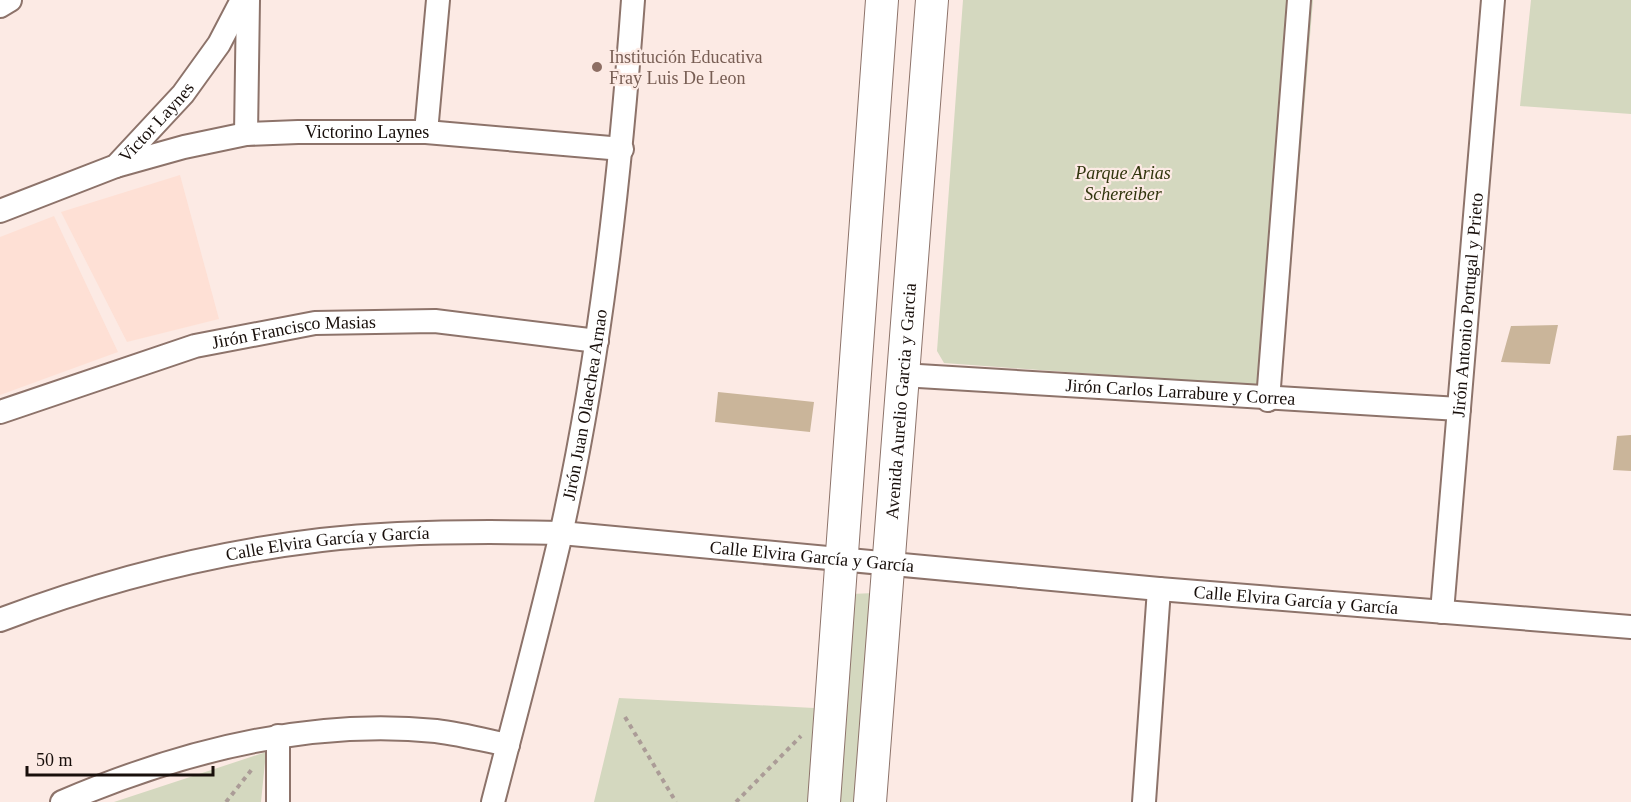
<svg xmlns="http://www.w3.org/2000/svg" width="1631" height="802" font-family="Georgia,serif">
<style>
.built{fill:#fee0d5}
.green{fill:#d4d8bf}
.building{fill:#cab59a}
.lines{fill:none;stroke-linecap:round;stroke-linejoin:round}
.minor-casing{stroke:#8d736a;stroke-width:26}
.secondary-casing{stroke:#8d736a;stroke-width:34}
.path{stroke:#ab9c97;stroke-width:4;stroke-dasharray:4.5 4.5;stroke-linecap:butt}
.minor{stroke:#fff;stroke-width:22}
.secondary{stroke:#fff;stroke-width:32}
.education-dot{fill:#8d6e63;stroke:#fceae4;stroke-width:2}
.labels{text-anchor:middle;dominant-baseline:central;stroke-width:4.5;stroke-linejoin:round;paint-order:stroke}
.education-label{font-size:18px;fill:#785e54;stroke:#fceae4;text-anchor:start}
.street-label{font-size:18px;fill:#180f0b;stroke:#fceae4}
.park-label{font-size:18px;font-style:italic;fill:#30340c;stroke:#fceae4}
</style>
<rect width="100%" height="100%" fill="#fceae4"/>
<!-- built -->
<path class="built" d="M 180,175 L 219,319 L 127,342 L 61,212 Z
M 54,216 L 118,352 L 0,395 L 0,237 Z"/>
<!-- green -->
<path class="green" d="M 963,0 L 1313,0 L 1281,388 L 944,363 L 937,351 Z
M 1531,0 L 1631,0 L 1631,114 L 1520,106 Z
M 875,593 L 861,802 L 839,802 L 850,594 Z
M 619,698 L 814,708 L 808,802 L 594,802 Z
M 266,752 L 261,802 L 114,802 Z"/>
<!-- building -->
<path class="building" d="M 1558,325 L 1550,364 L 1501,362 L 1511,326 Z
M 718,392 L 814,402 L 810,432 L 715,422 Z
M 1631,435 L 1631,471 L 1613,470 L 1617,436 Z"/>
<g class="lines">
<defs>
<g id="minor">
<path d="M 0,6 L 10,0"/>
<path d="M 426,132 L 438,0"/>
<path d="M 246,134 L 248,0"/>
<path id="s1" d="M 116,166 L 184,147 L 246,134 L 298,132 L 426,132 L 622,149"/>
<path id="s2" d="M 0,211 L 116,166 L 183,94 L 219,44 L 242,0"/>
<path id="s3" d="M 902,375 L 1459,409"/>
<path d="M 1268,400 L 1299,0"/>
<path id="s4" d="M 0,412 L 195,346 L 315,323 L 435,321 L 597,341"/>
<path id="s5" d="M 1442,612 L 1493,0"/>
<path id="s6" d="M 0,620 C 103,581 211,553 321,540 C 400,531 481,531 561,533 L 1159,589 L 1631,627"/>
<path d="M 278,736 L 278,802"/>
<path d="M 62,802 C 179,752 307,718 436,731 C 460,734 484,740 508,745"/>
<path id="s7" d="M 493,802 C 516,713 540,624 561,534 C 600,358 620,179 633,0"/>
<path d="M 1144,802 L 1159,589"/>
</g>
<g id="secondary">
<path d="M 824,802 L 882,0"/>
<path id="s8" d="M 870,802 L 932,0"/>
</g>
</defs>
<!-- minor casing -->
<use href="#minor" class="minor-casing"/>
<!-- secondary casing -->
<use href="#secondary" class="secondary-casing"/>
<!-- path -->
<path class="path" d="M 625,717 L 676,802
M 226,802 L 253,768
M 736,802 L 801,736"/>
<!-- minor -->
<use href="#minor" class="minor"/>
<!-- secondary -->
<use href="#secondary" class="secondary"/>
</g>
<!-- markers -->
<circle class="education-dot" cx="597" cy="67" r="6"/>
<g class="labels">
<!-- education labels -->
<g class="education-label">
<text x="609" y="57">Institución Educativa<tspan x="609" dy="21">Fray Luis De Leon</tspan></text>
</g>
<!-- street labels -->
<g class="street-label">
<text stroke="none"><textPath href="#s2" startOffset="184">Victor Laynes</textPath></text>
<text stroke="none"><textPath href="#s1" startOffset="255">Victorino Laynes</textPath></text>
<text stroke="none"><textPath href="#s5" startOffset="308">Jirón Antonio Portugal y Prieto</textPath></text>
<text stroke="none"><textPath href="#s4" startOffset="306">Jirón Francisco Masias</textPath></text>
<text stroke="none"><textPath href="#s3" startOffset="279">Jirón Carlos Larrabure y Correa</textPath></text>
<text stroke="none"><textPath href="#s8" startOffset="402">Avenida Aurelio Garcia y Garcia</textPath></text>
<text stroke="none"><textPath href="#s7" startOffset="408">Jirón Juan Olaechea Arnao</textPath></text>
<text stroke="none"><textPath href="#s6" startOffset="338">Calle Elvira García y García</textPath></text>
<text stroke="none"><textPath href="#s6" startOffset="824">Calle Elvira García y García</textPath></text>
<text stroke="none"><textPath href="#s6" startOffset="1310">Calle Elvira García y García</textPath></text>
</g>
<!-- park labels -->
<g class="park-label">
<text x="1123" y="173">Parque Arias<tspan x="1123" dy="21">Schereiber</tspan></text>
</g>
</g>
<!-- scale -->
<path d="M27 766v9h186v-9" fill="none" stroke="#180f0b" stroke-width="3"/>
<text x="36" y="766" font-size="18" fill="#180f0b" stroke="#fceae4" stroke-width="4.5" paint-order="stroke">50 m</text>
</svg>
